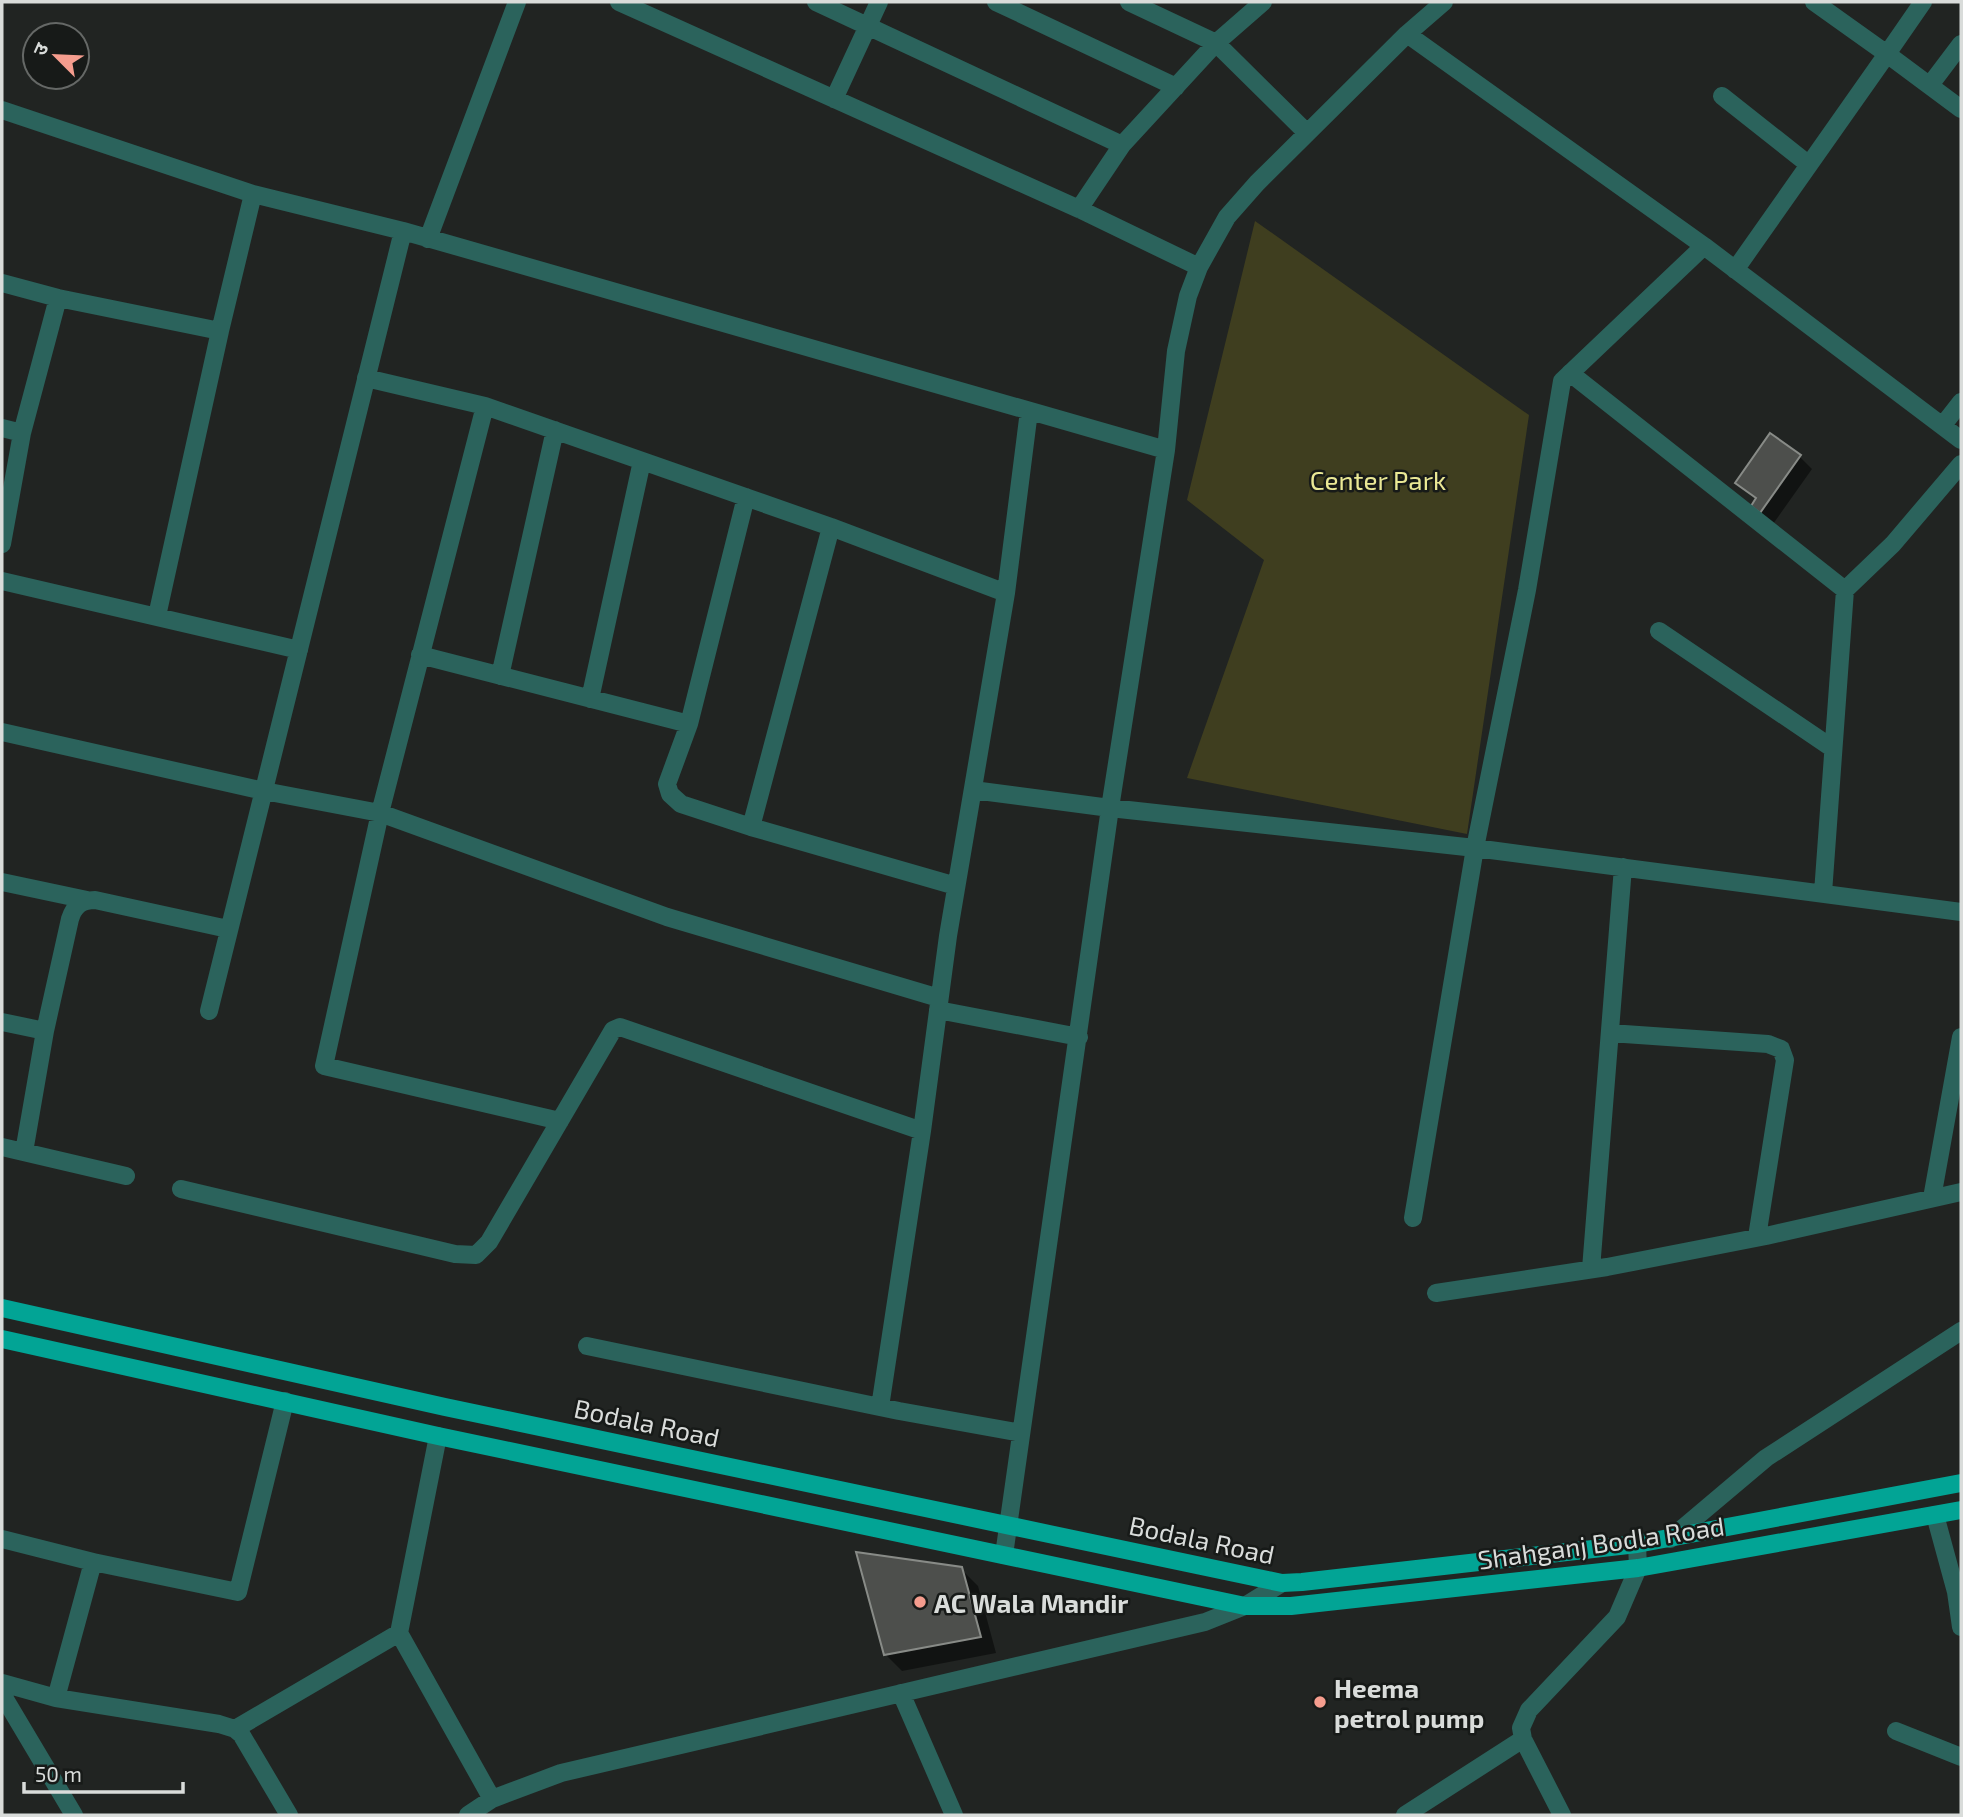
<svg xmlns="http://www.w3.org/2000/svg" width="1963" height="1817" font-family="'Exo 2','Noto Sans Devanagari',sans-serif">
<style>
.green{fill:#3f3e1f}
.shadow{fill:#0007}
.building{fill:#4d4f4c;stroke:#888b87;stroke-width:2}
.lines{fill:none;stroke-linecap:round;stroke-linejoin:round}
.minor{stroke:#2b635c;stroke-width:18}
.major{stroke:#02a495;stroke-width:18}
.poi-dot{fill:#f59d8e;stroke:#171a18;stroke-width:2.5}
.labels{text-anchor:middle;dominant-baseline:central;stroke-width:5;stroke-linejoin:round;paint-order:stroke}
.park-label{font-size:26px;fill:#eae895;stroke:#171a18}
.street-label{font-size:26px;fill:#d9dcda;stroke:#171a18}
.poi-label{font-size:26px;font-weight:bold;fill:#d9dcda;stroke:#171a18;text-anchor:start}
</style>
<rect width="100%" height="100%" fill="#212422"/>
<!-- green -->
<path class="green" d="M 1255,221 L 1529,415 L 1467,834 L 1187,778 L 1264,560 L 1187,500 Z"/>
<!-- shadow -->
<path class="shadow" d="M 1770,436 L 1800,457 L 1812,469 L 1773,524 L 1753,506 L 1757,500 L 1737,483 Z
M 961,1569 L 978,1586 L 996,1653 L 902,1671 L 885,1654 Z"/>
<!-- building -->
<path class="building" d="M 1770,433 L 1801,455 L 1760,513 L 1751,506 L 1756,498 L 1735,483 Z
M 856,1552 L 962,1567 L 981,1637 L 884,1655 Z"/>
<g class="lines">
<!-- minor -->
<path class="minor" d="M 619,2 L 1079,209 L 1199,267
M 816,2 L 1122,145
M 996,2 L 1176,87
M 1129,2 L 1216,43 L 1307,133
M 1814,2 L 1887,54 L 1923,2
M 1407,34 L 1704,246 L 1961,440
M 1930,85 L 1961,44
M 1722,96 L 1808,164
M 834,99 L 879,2
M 2,110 L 253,194 L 403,231 L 1166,450
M 1079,209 L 1122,145 L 1216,43 L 1263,2
M 428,239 L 517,2
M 1735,270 L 1887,54 L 1961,109
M 2,283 L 58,298 L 220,331 L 253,194
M 1570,373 L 1845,590
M 366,378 L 485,406 L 831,527 L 1006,593
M 485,406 L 380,813 L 324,1066 L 560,1121
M 1943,425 L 1961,402
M 2,428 L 22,433
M 831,527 L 751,827 L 956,886
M 2,544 L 22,433 L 58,298
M 2,581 L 299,650
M 157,616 L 220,331
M 1659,631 L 1832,748
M 420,655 L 689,724 L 746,497
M 500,676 L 555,430
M 590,699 L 642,461
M 689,724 L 667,784 L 670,794 L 681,804 L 751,827
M 2,732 L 264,791 L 380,813 L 667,917 L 939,998
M 973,790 L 1110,808 L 1475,848 L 1961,912
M 2,882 L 87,900
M 1823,893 L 1845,590 L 1893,544 L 1961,464
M 938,1010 L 1079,1037
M 209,1011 L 403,231
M 2,1022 L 45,1031
M 1610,1033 L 1768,1044 L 1781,1049 L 1785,1060 L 1757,1237
M 922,1131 L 948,936 L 1006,593 L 1029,411
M 2,1147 L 126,1176
M 24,1152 L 45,1031 L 70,919 C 74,906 81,900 95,900 L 228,929
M 181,1189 L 455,1254 L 476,1255 L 489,1242 L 613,1030 L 620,1027 L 922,1131 L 880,1407
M 1932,1198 L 1961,1037
M 1413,1218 L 1475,848 L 1527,590 L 1562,381 L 1704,246
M 1591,1269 L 1623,867
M 1436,1293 L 1607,1267 L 1766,1236 L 1961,1192
M 587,1346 L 899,1411 L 1021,1433
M 1935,1515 L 1956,1592 L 1961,1627
M 2,1539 L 93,1562 L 238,1592 L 285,1401
M 1670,1539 L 1766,1458 L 1961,1331
M 1004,1555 L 1110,808 L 1166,450 L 1176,351 L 1188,296 L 1199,267 L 1227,217 L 1257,183 L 1407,34 L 1444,2
M 399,1633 L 492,1799
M 2,1683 L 56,1698 L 219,1724 L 235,1729 L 241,1734 L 289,1815
M 901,1693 L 954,1815
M 2,1694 L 74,1815
M 56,1698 L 93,1562
M 235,1729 L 399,1633 L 438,1436
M 1896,1731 L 1961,1757
M 468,1815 L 492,1799 L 561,1773 L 1205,1622 L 1245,1606 L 1282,1583
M 1405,1815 L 1523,1739
M 1562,1815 L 1523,1739 L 1521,1728 L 1529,1710 L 1617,1617 L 1638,1568 L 1637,1544"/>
<!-- major -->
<path class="major" d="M 2,1308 L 445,1407 L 1282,1583 L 1302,1582 L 1637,1544 L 1961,1483
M 2,1339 L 438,1436 L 1245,1606 L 1291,1606 L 1638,1568 L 1961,1510"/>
</g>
<!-- markers -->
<g class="poi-dot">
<circle cx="920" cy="1602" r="7"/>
<circle cx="1320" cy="1702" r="7"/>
</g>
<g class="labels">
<!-- park labels -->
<g class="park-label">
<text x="1378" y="479">Center Park</text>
</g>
<!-- street labels -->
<g class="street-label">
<text transform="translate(647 1422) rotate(12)">Bodala Road</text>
<text transform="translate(1202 1539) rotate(12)">Bodala Road</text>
<text transform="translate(1601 1542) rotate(-8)">Shahganj Bodla Road</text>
</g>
<!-- poi labels -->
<g class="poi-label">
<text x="934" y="1602">AC Wala Mandir</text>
<text x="1334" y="1687">Heema<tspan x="1334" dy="30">petrol pump</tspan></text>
</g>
</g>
<!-- border -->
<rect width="1963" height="1817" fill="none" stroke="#d9dcda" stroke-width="7"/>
<!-- north arrow -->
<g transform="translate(56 56) rotate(294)"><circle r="33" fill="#171a18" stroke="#656866" stroke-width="2"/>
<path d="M0-5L12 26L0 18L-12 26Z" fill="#f59d8e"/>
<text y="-10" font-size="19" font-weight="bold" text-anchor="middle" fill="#d9dcda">उ</text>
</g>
<!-- scale -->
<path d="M24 1782v10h159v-10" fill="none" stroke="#d9dcda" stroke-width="3.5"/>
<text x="35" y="1782" font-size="21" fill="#d9dcda" stroke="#171a18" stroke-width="5" paint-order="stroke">50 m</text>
</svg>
